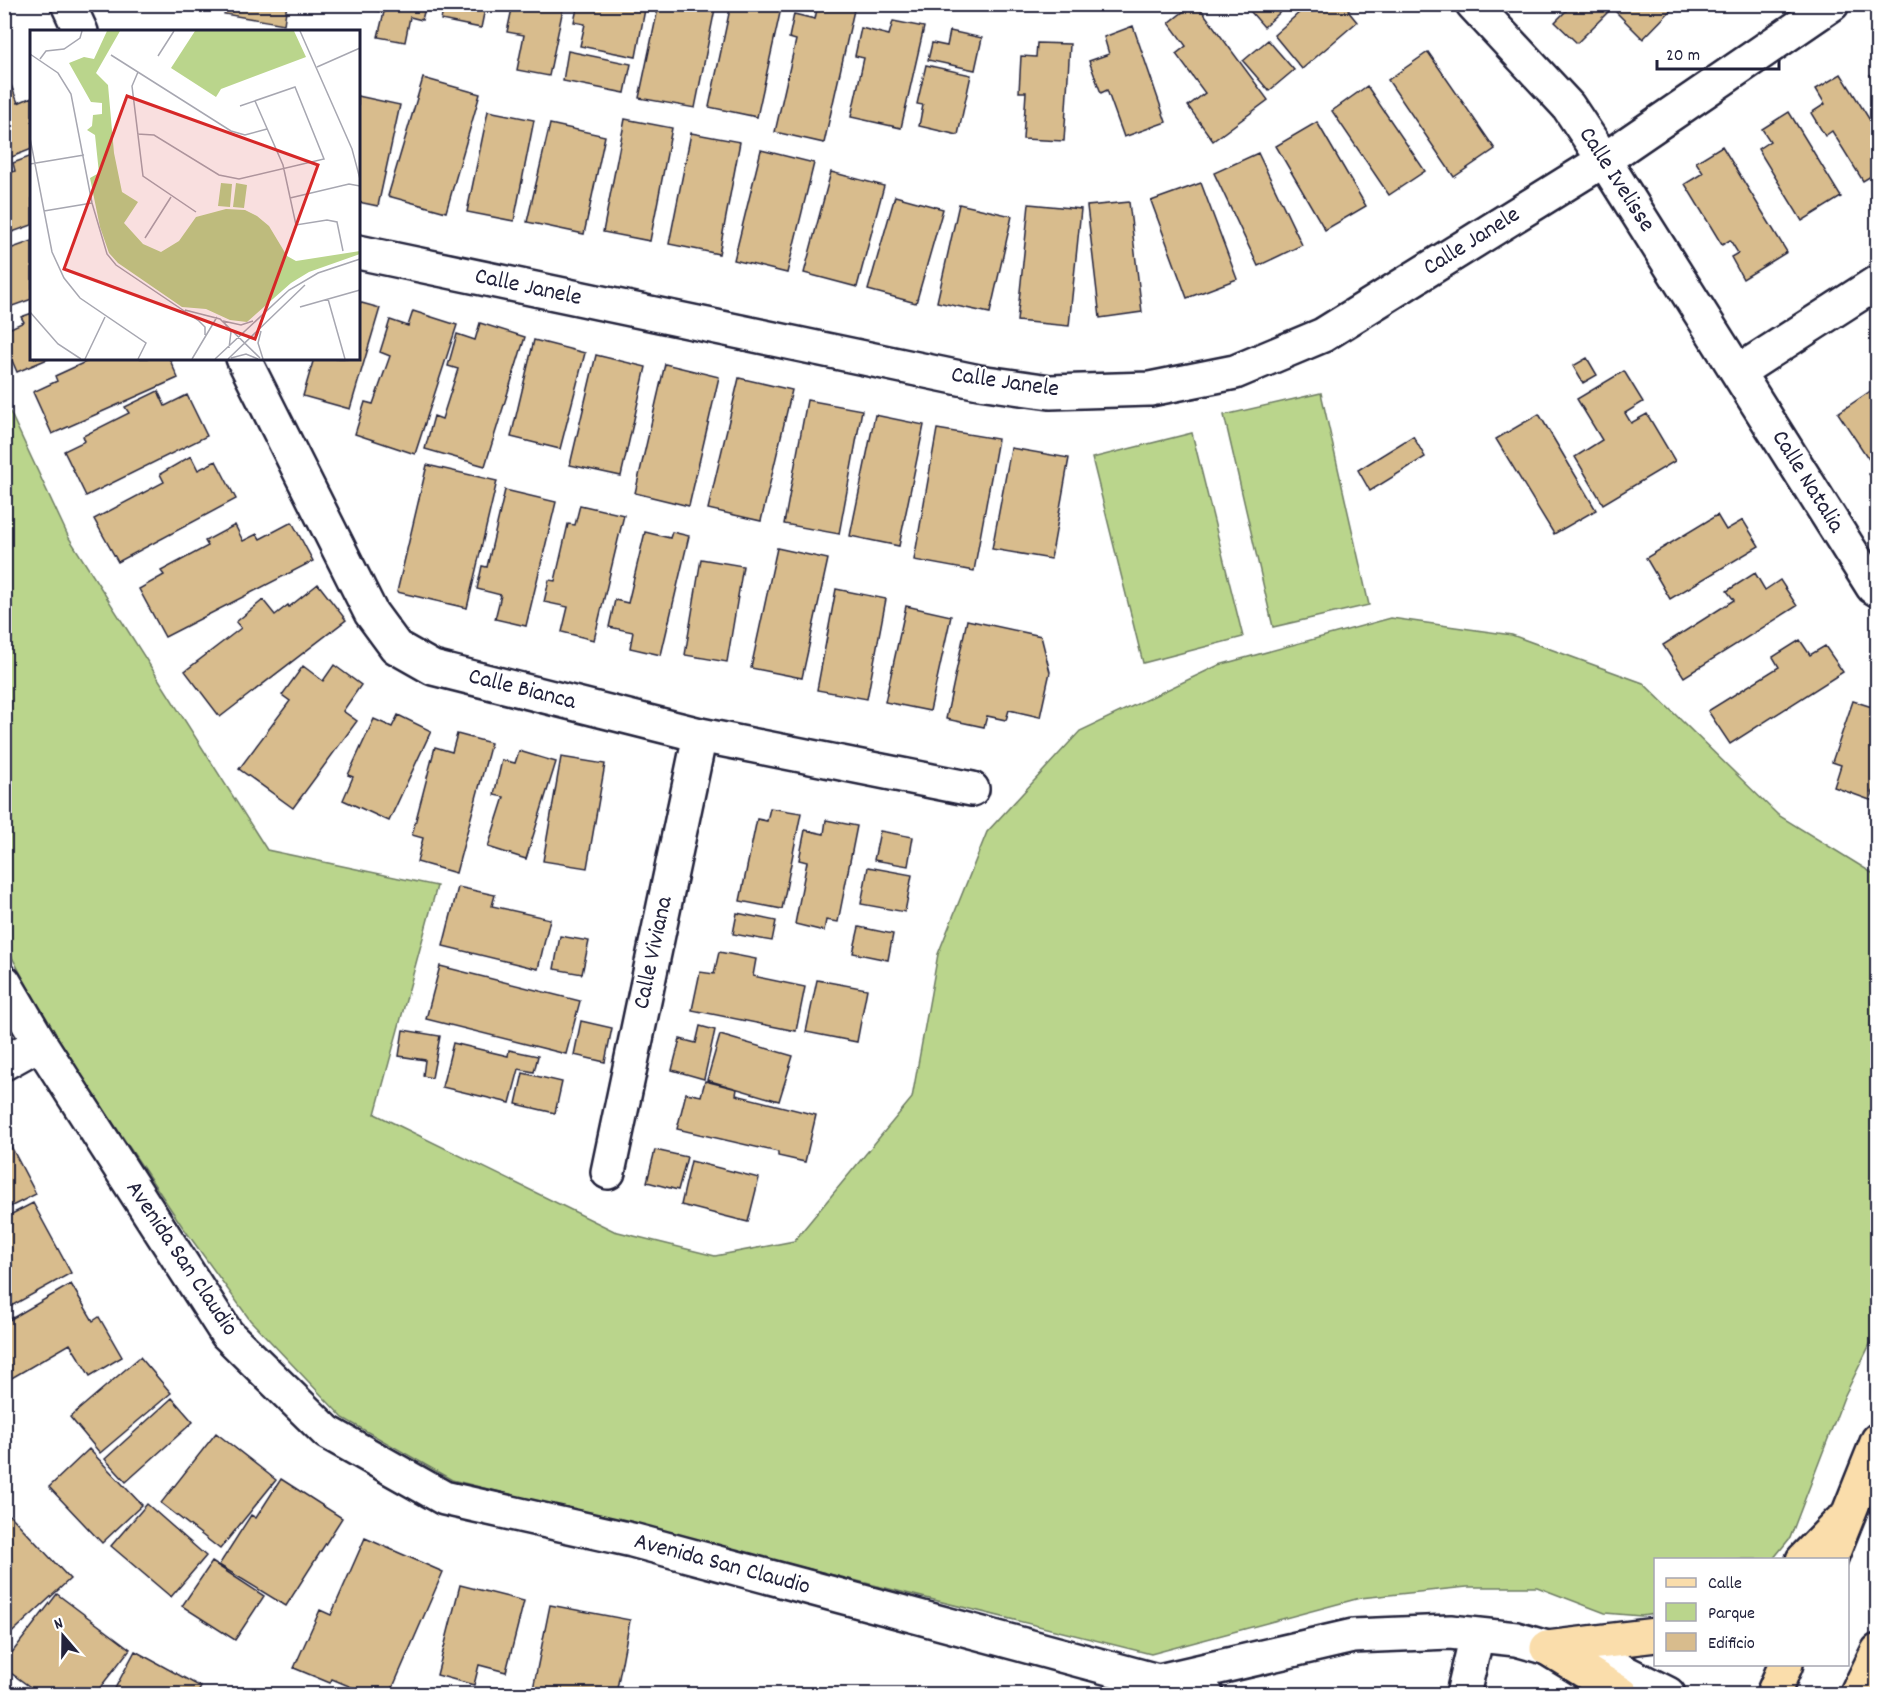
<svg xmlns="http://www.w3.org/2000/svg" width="1882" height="1699" font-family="Dekko,sans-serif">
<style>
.green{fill:#bad58c;stroke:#6e7c64;stroke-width:1.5}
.building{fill:#d8bc8d;stroke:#22223b;stroke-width:1.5}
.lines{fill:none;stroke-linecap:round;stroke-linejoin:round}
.minor-casing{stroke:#22223b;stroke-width:38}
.major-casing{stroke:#22223b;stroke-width:38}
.minor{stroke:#fff;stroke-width:33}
.major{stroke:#faddab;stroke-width:33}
.labels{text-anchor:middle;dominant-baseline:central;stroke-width:4.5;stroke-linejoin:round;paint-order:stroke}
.street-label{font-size:24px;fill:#22223b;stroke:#fff}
.inset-road{fill:none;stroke:#a7a7b1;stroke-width:1.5}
.view{fill:#d62828;fill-opacity:0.15;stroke:#d62828;stroke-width:3}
.inset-edge{fill:none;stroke:#22223b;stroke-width:3}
</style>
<rect width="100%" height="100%" fill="#fff"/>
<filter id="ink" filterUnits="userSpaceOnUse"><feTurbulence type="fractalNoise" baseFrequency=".0167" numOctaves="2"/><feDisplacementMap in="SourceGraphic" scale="12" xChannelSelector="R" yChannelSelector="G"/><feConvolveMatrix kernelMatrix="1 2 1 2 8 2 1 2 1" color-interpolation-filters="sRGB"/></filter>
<g filter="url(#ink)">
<!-- green -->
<path class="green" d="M 1321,393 L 1369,605 L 1273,627 L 1224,415 Z
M 4,399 L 69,538 L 267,850 L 437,886 L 375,1114 L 614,1231 L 715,1256 L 794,1241 L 912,1098 L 938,954 L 987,832 L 1080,731 L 1219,665 L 1391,618 L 1512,635 L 1643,683 L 1778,815 L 1877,876 L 1877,1330 L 1844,1397 L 1790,1538 L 1773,1559 L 1656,1560 L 1655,1614 L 1641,1616 L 1605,1613 L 1537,1587 L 1467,1587 L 1360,1598 L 1151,1654 L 452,1480 L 343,1418 L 250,1320 L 182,1226 L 49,1027 L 5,944 Z
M 1192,433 L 1243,637 L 1143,663 L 1092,458 Z"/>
<!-- building -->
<path class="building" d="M 226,4 L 287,4 L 284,24 L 224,14 Z
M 374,4 L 426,4 L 422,20 L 410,17 L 405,42 L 378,37 L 384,12 L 373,10 Z
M 444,4 L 486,4 L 481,28 L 441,20 Z
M 513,4 L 564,4 L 549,76 L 517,70 L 524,35 L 507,32 Z
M 578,4 L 646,4 L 636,57 L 580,46 L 585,24 L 574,22 Z
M 659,4 L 716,4 L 695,108 L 639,98 Z
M 731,4 L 782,4 L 757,117 L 709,107 Z
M 818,4 L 828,4 L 854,10 L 824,143 L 775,132 L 796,40 L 789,38 L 794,14 L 815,19 Z
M 1193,4 L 1197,4 L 1268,100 L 1213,141 L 1188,106 L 1205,93 L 1176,54 L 1186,46 L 1169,23 Z
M 1244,4 L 1289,4 L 1264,27 Z
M 1309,4 L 1355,4 L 1348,11 L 1357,22 L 1302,69 L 1274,35 Z
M 1573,4 L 1677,4 L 1643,39 L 1612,8 L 1577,43 L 1555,22 Z
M 893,21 L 924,27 L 901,128 L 851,117 L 864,58 L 855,56 L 861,28 L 889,35 Z
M 1133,26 L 1166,122 L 1124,137 L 1107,90 L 1101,93 L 1089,61 L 1109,54 L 1104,37 Z
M 950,31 L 982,38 L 975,70 L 928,60 L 932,43 L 947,46 Z
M 1268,40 L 1294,70 L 1269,91 L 1243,61 Z
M 1037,43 L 1070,44 L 1064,141 L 1023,139 L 1026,92 L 1019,92 L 1021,56 L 1036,57 Z
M 568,51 L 631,64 L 625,93 L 563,81 Z
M 1428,52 L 1495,149 L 1454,177 L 1388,80 Z
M 926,65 L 971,75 L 958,135 L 919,126 L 923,105 L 917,104 Z
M 1878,71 L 1878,87 L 1870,75 Z
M 1841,74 L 1878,133 L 1878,176 L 1876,173 L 1863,181 L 1832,131 L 1825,136 L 1811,113 L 1825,104 L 1816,89 Z
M 423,78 L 480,94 L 446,212 L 388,196 Z
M 11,85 L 18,103 L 32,97 L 32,149 L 4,160 L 4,88 Z
M 1367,86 L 1425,171 L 1389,195 L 1332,111 Z
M 358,96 L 400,105 L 378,206 L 358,202 Z
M 488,111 L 534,120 L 514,221 L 467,212 Z
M 1789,112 L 1841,197 L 1802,221 L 1758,149 L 1770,141 L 1762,129 Z
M 625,119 L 672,128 L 650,241 L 603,232 Z
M 1317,122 L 1366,206 L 1325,230 L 1276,146 Z
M 550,124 L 605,136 L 584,234 L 527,222 Z
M 691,133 L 740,142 L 719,254 L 669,244 Z
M 1722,146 L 1787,252 L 1743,279 L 1731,257 L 1738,253 L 1730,240 L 1722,245 L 1685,184 L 1703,173 L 1696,162 Z
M 761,150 L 814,163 L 787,273 L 734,260 Z
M 1258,153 L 1302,245 L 1258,266 L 1214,173 Z
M 32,156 L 32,225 L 4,235 L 4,175 L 15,171 L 13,163 Z
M 831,172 L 884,186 L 857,287 L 804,273 Z
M 1201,183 L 1237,279 L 1187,298 L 1151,201 Z
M 895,196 L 943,209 L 916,303 L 868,290 Z
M 1129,202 L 1142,312 L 1100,318 L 1087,206 Z
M 959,204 L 1012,216 L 990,313 L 937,302 Z
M 1029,204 L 1081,209 L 1069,326 L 1017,321 Z
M 32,241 L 32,299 L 4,309 L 4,251 Z
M 358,302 L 380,308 L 350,409 L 303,396 L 314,358 L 358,358 Z
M 413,311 L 457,325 L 415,454 L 355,434 L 365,402 L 373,404 L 390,356 L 380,352 L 390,320 L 408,326 Z
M 32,313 L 32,358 L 50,358 L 17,372 L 4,342 L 4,331 L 24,322 L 21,317 Z
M 480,323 L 525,337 L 485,466 L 425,449 L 434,416 L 442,419 L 458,369 L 448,366 L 457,334 L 475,340 Z
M 534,340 L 585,353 L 560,449 L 511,437 Z
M 596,355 L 646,367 L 621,476 L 570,465 Z
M 94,358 L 169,358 L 178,378 L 52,434 L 33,392 L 57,381 L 55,376 Z
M 1587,358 L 1597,375 L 1583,383 L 1573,366 Z
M 665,364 L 719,377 L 689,506 L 635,493 Z
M 1624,371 L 1643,402 L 1625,413 L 1631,423 L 1647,414 L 1675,461 L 1603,504 L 1575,457 L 1602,440 L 1577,399 Z
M 739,378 L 792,390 L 761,521 L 708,509 Z
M 1875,388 L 1878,392 L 1878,487 L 1869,474 L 1876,470 L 1838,413 Z
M 158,391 L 165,406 L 187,395 L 207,436 L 86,496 L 64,451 L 85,441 L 83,436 L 129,413 L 125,407 Z
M 807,400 L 862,410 L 839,534 L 784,524 Z
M 1539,414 L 1596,510 L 1554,534 L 1496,439 Z
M 875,415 L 924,425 L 899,546 L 850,536 Z
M 937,429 L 998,439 L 974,571 L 914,560 Z
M 1413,436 L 1425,457 L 1370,491 L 1358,470 Z
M 1011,448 L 1069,458 L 1051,559 L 992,549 Z
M 191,456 L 198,470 L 216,461 L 236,499 L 118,562 L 94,519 L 164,482 L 160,474 Z
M 427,465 L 497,481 L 467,608 L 397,592 Z
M 505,490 L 556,502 L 526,626 L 495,619 L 501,595 L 477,589 L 482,566 L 487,567 Z
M 580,505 L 624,515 L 594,640 L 562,632 L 568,607 L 544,602 L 549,580 L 555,581 L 568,524 L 575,525 Z
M 1717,515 L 1726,530 L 1743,520 L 1759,546 L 1670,599 L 1646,558 Z
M 292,522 L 313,561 L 165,637 L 139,589 L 164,575 L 161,571 L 208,546 L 205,541 L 235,525 L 243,541 L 257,534 L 260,539 Z
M 645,532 L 670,538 L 672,532 L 689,536 L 661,655 L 630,648 L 633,632 L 609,627 L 615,600 L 628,603 Z
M 777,548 L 828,559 L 802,678 L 751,668 Z
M 701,559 L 743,566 L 727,662 L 685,655 Z
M 1755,573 L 1765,590 L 1780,580 L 1797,606 L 1684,677 L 1663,645 L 1734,600 L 1727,591 Z
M 318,584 L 346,620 L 220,717 L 185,671 L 241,628 L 236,622 L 263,600 L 275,615 L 288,605 L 289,607 Z
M 836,589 L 886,599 L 867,699 L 817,690 Z
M 906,606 L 951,616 L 930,711 L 885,702 Z
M 967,620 L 1041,636 L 1050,672 L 1040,717 L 1009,710 L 1006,720 L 987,716 L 984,727 L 946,719 Z
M 1800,640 L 1810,655 L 1825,646 L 1843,672 L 1730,744 L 1708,711 L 1779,667 L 1773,657 Z
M 334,665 L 361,685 L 343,711 L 357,721 L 293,808 L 239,769 L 290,701 L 282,695 L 303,666 L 323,681 Z
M 1876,695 L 1878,779 L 1870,800 L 1834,787 L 1841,765 L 1832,762 L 1853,701 L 1872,707 Z
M 398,715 L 431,731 L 389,821 L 343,800 L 353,777 L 348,775 L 374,719 L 392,727 Z
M 457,734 L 491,743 L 456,873 L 417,862 L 423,838 L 412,835 L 435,747 L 452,752 Z
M 519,751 L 556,762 L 526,859 L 488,847 L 504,797 L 494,795 L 502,760 L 515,763 Z
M 561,757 L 605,764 L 587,868 L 543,861 Z
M 770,808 L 801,813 L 782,909 L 740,901 L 757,819 L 767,821 Z
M 826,820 L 857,826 L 838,922 L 826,920 L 824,931 L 795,924 L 807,862 L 799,860 L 805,830 L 824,834 Z
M 880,831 L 913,837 L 908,866 L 874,860 Z
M 868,867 L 912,875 L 905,912 L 861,904 Z
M 458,887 L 495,895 L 492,906 L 550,919 L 538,969 L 443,946 Z
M 737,913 L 776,921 L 772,941 L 733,934 Z
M 859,927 L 893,934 L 888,960 L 853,953 Z
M 560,936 L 589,941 L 582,974 L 554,969 Z
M 719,952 L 756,959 L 753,976 L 805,987 L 796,1031 L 692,1010 L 700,972 L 714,974 Z
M 440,966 L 580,1001 L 566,1054 L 426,1019 Z
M 817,980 L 867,989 L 857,1042 L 806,1032 Z
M 581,1021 L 612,1028 L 605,1062 L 574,1055 Z
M 700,1026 L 715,1030 L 704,1079 L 672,1070 L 680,1039 L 696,1043 Z
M 403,1030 L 440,1036 L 432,1078 L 423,1076 L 425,1060 L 399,1056 Z
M 720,1035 L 793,1056 L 779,1101 L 707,1080 Z
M 453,1043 L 508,1056 L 509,1050 L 538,1056 L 534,1072 L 519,1069 L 510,1103 L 442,1087 Z
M 523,1073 L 562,1082 L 555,1113 L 516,1104 Z
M 705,1081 L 737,1089 L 736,1095 L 816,1115 L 805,1162 L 778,1156 L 778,1152 L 677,1129 L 686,1093 L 701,1096 Z
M 4,1133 L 36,1194 L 4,1210 Z
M 655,1150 L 687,1157 L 678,1190 L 647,1182 Z
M 691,1161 L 759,1178 L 748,1222 L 681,1205 Z
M 33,1203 L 71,1273 L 4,1310 L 4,1218 Z
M 71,1284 L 93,1321 L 99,1317 L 122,1357 L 90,1376 L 70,1344 L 10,1379 L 4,1370 L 4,1323 Z
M 140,1357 L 171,1393 L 100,1453 L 70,1417 Z
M 172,1398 L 193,1422 L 126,1482 L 105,1459 Z
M 216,1433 L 276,1480 L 220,1549 L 161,1503 Z
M 89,1449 L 142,1505 L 102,1543 L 49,1487 Z
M 281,1479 L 342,1518 L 286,1606 L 219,1565 L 251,1515 L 256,1518 Z
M 147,1504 L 206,1556 L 171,1597 L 111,1546 Z
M 10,1515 L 70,1579 L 4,1640 L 4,1520 Z
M 365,1538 L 443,1572 L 390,1694 L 368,1694 L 332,1679 L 330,1683 L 294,1668 L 320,1610 L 331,1615 Z
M 212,1562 L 264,1596 L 235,1640 L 182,1606 Z
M 460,1585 L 524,1601 L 506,1672 L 479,1665 L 474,1685 L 437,1675 Z
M 57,1594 L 130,1649 L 95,1694 L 40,1694 L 4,1668 L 4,1663 Z
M 550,1605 L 630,1620 L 616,1694 L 532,1694 Z
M 135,1651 L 201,1687 L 197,1694 L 112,1694 Z"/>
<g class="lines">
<defs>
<path id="minor" d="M 68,4 L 81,32
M 1473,4 L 1568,106 L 1604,160 L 1873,587 L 1878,590
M 358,252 L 979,382 L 1050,392 L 1150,389 L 1235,372 L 1323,335 L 1604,160 L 1832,4
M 243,358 L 371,613 L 396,647 L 433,668 L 700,735 L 972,789
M 1738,372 L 1878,282
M 4,982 L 40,1043 L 227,1334 L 327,1432 L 444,1498 L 632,1540 L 1206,1694
M 4,1063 L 40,1043
M 608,1172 L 700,735
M 1163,1680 L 1353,1636 L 1450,1632 L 1516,1639 L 1614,1667 L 1668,1694
M 1463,1694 L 1477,1635"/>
<path id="major" d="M 1803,1560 L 1839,1523
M 1830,1560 L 1878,1440
M 1547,1648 L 1656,1635
M 1547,1648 L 1622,1694
M 1773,1694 L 1786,1664
M 1857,1694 L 1878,1651"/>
</defs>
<!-- minor casing -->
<use href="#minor" class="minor-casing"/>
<!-- major casing -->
<use href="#major" class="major-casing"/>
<!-- minor -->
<use href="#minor" class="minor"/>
<!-- major -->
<use href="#major" class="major"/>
</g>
</g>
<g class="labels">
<!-- street labels -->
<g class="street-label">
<text transform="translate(1616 180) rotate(57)">Calle Ivelisse</text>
<text transform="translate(1472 242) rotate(-32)">Calle Janele</text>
<text transform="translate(528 288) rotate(12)">Calle Janele</text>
<text transform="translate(1005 383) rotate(8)">Calle Janele</text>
<text transform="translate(1807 482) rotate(58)">Calle Natalia</text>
<text transform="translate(522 690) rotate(14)">Calle Bianca</text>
<text transform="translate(654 953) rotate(-78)">Calle Viviana</text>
<text transform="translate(181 1259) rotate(56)">Avenida San Claudio</text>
<text transform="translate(722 1565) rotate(15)">Avenida San Claudio</text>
</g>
</g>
<!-- overview -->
<g transform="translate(30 30)">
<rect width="330" height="330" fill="#fff"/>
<path d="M 77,1 L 90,1 L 66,43 L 78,55 L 84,123 L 92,162 L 108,172 L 94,193 L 113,214 L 131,222 L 149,211 L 166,187 L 196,179 L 215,180 L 227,186 L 239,196 L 257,226 L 266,231 L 330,221 L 330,224 L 279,242 L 261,253 L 217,292 L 200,290 L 176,279 L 152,277 L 88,233 L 79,223 L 70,197 L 60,148 L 69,143 L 65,105 L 57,100 L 62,96 L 63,85 L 72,84 L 72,73 L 61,72 L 39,33 L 54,27 L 64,29 ZM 165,1 L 264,1 L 276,27 L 191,59 L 186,67 L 141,38 ZM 191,153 L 202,154 L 200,177 L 188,176 ZM 206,153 L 217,155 L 214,178 L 203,177 Z" fill="#bad58c"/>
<path class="inset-road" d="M 270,1 L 322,119 L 330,149M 0,24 L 28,43 L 41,64 L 62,173 L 77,224 L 86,235 L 169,291 L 175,297 L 175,305M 81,25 L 201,101 L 215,105 L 237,99M 128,26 L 144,1M 10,29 L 16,21 L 34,19 L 50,8 L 52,1M 287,37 L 330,18M 108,42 L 102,56 L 113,146 L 166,182M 225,71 L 253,135 L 266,195 L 297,190 L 307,192 L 313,221M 107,104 L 124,105 L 189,145 L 209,149 L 294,129 L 265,57 L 210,76M 0,108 L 22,222 L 34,248 L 50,268 L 116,313 L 108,329M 0,134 L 54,125M 260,168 L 319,154 L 330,156M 14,181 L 62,173M 115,208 L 141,167M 298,269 L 315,329M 270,277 L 330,260M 155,280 L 190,289 L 230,328M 0,282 L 28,314 L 51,329M 193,291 L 211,295 L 223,291M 193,291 L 201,302 L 199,318M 231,301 L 228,313 L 233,329M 201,328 L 216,324 L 228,329M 55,329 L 75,287M 162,329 L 187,287M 185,329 L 259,260 L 288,243 L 330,229M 198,329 L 275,255"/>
<path class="view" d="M 97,66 L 288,135 L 225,309 L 34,239 Z"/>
<rect width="330" height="330" class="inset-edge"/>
</g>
<!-- margin -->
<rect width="1882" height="1699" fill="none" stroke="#fff" stroke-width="24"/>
<rect x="12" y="12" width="1858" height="1675" fill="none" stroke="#22223b" stroke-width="2" filter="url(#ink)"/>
<!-- legend -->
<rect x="1654" y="1558" width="195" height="108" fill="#ffffff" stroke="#a7a7b1" stroke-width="1.5"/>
<rect x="1666" y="1578" width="30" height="9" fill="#faddab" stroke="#a7a7b1" stroke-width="1.5"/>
<text x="1708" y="1588" font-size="18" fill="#22223b">Calle</text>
<rect x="1666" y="1603" width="30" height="18" fill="#bad58c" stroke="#a7a7b1" stroke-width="1.5"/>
<text x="1708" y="1618" font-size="18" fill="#22223b">Parque</text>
<rect x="1666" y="1633" width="30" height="18" fill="#d8bc8d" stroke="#a7a7b1" stroke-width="1.5"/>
<text x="1708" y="1648" font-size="18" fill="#22223b">Edificio</text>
<!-- north arrow -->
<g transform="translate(63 1636) rotate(340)" stroke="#ffffff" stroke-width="4.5" paint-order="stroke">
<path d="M0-4.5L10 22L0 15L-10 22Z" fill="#22223b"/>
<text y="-9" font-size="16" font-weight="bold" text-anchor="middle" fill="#22223b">N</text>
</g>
<!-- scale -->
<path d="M1657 60v9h122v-9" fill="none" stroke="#22223b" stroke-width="3"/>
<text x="1666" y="60" font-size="18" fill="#22223b" stroke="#ffffff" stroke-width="4.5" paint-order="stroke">20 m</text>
</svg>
